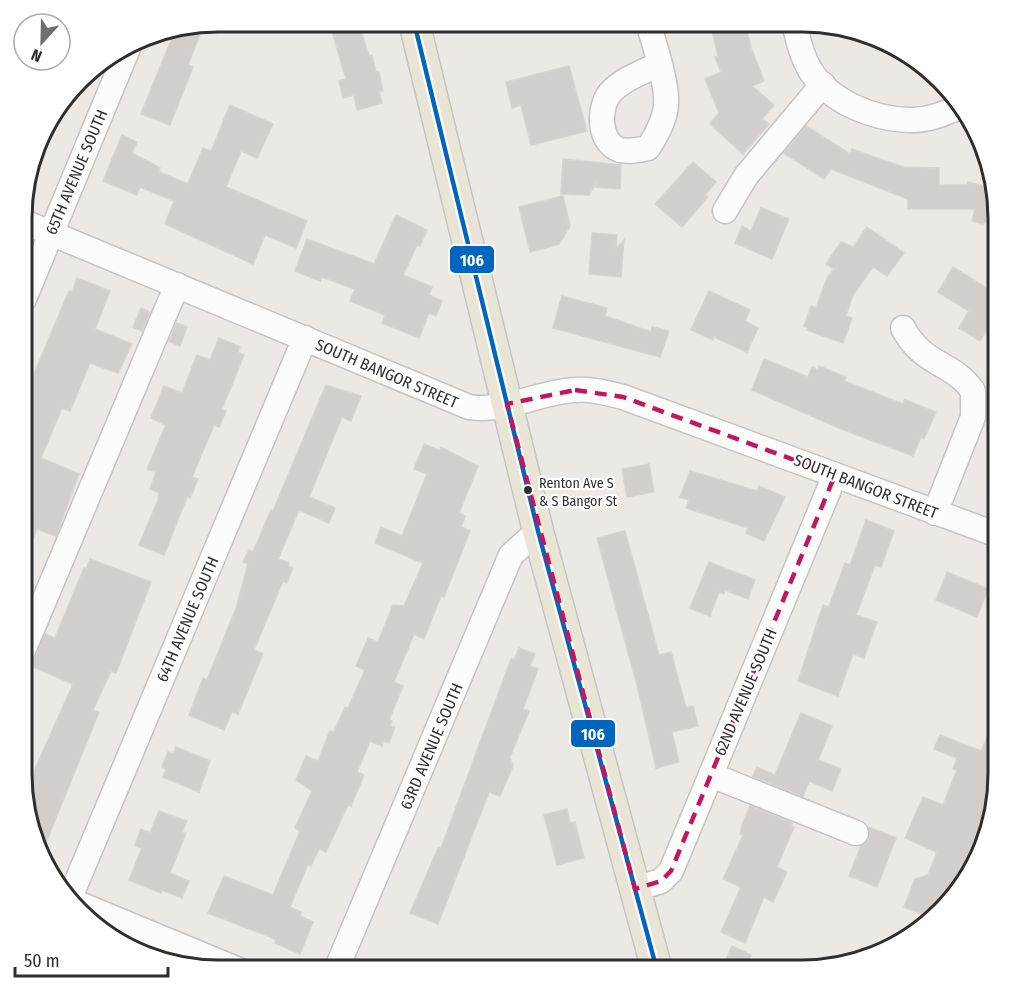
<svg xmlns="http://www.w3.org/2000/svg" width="1019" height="991" font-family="'Fira Sans Condensed',sans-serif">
<rect width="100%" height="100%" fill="#ece8e4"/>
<g fill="#d1cecb" stroke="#d7d4d0" stroke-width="1.5">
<polygon points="329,21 358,21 369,56 372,55 376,72 379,72 383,91 379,92 382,103 357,110 354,95 343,98 339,81 346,79"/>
<polygon points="710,22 745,22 751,48 764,81 752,86 774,105 762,119 769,124 743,154 710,124 719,113 705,79 721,72 715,57 718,56"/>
<polygon points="182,27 200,34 188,65 193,67 170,125 141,114 176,28"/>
<polygon points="569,66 587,131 531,145 521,105 512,108 506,82"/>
<polygon points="230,105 273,124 257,158 241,151 226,187 307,221 296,248 265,235 253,264 165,224 174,201 140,187 137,195 103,181 122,135 137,142 132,153 160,168 159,172 188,184 203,148 211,151"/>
<polygon points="806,126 850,154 852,149 903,167 939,168 939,185 967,185 968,182 994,189 998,213 983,224 972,221 975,209 908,209 908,199 831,169 824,179 784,153"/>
<polygon points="563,159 621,165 620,189 596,187 596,183 589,195 561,194"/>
<polygon points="693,162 716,182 705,195 708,197 682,227 655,204"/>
<polygon points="563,196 570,226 559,244 530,252 519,207"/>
<polygon points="761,208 789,219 772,259 735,243 742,226 751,231"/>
<polygon points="396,215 427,230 420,246 417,245 403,275 432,287 429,295 442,301 436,316 429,313 419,338 382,323 385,315 350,301 355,289 322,277 320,281 295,271 307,239 374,264"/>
<polygon points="867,227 904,253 887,276 873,267 853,295 846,316 852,318 843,343 807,330 808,328 804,326 811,306 816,308 827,278 834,269 826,264 841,242 853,247"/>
<polygon points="592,233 617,235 616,249 624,240 621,277 589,274"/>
<polygon points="953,267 993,292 988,300 998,306 998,312 980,341 959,328 969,311 938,292"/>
<polygon points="77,278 110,291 95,329 132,344 118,373 90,363 70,411 62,408 41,458 79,474 56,536 37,529 24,563 23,410 30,395 26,393 69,291 72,292"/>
<polygon points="709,291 750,310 745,321 758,328 747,352 714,337 713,340 691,330"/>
<polygon points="562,296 607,308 605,316 651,332 652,327 669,331 660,357 553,328"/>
<polygon points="141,308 150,312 142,331 133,327"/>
<polygon points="177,323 187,327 180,346 169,341"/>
<polygon points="219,338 240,347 238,352 244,355 222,409 226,411 219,427 214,425 192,477 198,479 190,498 187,497 164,555 139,545 158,500 159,493 150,489 156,472 147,469 166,425 151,418 164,386 182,393 197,355 210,360"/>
<polygon points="764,359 808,377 812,367 818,370 819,366 846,377 844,381 903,404 905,400 936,412 924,439 921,437 913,456 839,428 752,390"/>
<polygon points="326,385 361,396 351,421 342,417 309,497 335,508 329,523 299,510 278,559 289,563 288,566 293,568 287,583 283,581 254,650 263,654 238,714 232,712 224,730 189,715 203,678 207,680 236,608 248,564 243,562 249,550 253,552 271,510 273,511"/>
<polygon points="424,444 440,451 441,447 478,466 459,513 465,516 461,527 470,531 444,597 441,596 424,639 414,634 394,682 403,686 389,720 392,721 390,726 395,727 389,743 384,741 382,746 370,741 357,772 364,775 351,806 348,805 326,852 319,849 311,866 308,864 290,907 301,912 300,916 313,922 300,954 275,943 276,940 268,936 208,913 224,876 273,895 300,831 295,828 312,791 296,780 306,756 318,761 330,731 334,732 345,707 348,708 365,670 356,666 368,638 378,642 393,605 404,606 423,563 375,543 381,527 402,536 427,474 414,469"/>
<polygon points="649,464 654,492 627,497 622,469"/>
<polygon points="690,471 757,491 759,486 785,497 764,541 746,533 748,528 686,508 689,500 680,497"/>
<polygon points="866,520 894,531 881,567 875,565 856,615 877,622 864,658 853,654 838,696 798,681 823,605 829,607 845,563 850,565"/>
<polygon points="625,531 659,655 671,652 686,708 693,706 698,726 672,732 679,762 656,768 638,689 597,538"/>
<polygon points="90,559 151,582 116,673 111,671 93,710 99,712 41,855 32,837 23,796 73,684 31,666 45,634 55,638 84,568 86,569"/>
<polygon points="709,562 755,580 748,599 725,590 724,594 719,592 710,616 690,608"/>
<polygon points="947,572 988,589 977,617 936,600"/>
<polygon points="519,648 535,654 530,666 538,669 523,709 529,711 510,757 513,766 500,796 489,792 438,924 410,913 438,848 441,848 511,659 514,660"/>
<polygon points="801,713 832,726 818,760 841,769 832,791 809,781 803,797 753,776 757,767 775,775"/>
<polygon points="998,713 998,786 990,816 960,882 931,918 904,907 915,879 928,875 937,852 905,838 923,797 943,805 957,770 953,769 957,758 934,749 940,735 981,751"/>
<polygon points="176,747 210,761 199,792 163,777 166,769 162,767 168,752 173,754"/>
<polygon points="750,806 792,823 791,826 794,827 777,867 787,872 773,902 764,897 745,943 721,932 741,887 723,879 743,835 740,834 742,825"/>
<polygon points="567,809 570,823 575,822 584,858 557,865 544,815"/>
<polygon points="159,811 187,821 182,832 186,833 170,873 189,881 182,898 162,890 161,893 129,880 142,848 135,845 141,829 150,833"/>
<polygon points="868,827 896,838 877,887 849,876 861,846 869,839"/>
<polygon points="732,946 751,955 744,970 721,970"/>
</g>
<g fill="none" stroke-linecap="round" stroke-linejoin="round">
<g stroke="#c5c4c5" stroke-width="27">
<g id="minor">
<path d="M 648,22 C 654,44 668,84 666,105 C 665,120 656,136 648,148 C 639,150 630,152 620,150 C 598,143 598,108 610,93 C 622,79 644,72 659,64"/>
<path d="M 794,23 C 798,39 801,55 810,70 C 830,102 873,119 909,120 C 928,121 945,113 962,106"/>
<polyline points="725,211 746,176 823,84"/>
<path d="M 24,222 L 469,407 C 505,413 541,391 576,390 C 593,389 607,393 623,397 L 998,535"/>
<polyline points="24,299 129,46"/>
<path d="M 903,328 C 924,367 952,361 973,391 L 973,417 L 935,513"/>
<polyline points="22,653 177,285"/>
<polyline points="711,775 856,833"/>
<polyline points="635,889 661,881 671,871 835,475"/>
<polyline points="69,900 305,338"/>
<polyline points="70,900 239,970"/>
<polyline points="336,970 511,555 538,531"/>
</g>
</g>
<g stroke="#c6c5c4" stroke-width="33">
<polyline id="major" points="414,22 538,531 657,970"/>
</g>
<use href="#minor" stroke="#fcfcfb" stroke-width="24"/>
<use href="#major" stroke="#e8e4d6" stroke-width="30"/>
<g stroke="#fff" stroke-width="9">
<polyline id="bus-1" points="414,22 538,531 657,970"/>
</g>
<use href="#bus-1" stroke="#0065bd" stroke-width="4.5"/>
</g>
<path fill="none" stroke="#c2185b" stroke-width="4.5" stroke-dasharray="12 8" stroke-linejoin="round" d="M 575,390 L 623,397 L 835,475 L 671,871 L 661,881 L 635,889 L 507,404 Z"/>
<circle fill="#2e2e2e" stroke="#fff" stroke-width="2" cx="528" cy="490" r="5"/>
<g text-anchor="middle" stroke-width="4.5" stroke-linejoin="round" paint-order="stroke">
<g font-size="14" fill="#2e2e2e" stroke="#fff" text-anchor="start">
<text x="539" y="488">Renton Ave S<tspan x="539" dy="18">&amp; S Bangor St</tspan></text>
</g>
<g font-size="16" fill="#2e2e2e" stroke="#fff">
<text transform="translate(76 172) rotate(-67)" y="6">65TH AVENUE SOUTH</text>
<text transform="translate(387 373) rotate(23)" y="6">SOUTH BANGOR STREET</text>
<text transform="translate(866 486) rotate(21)" y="6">SOUTH BANGOR STREET</text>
<text transform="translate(187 619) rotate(-67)" y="6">64TH AVENUE SOUTH</text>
<text transform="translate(745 692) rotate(-67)" y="6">62ND AVENUE SOUTH</text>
<text transform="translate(431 746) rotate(-67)" y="6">63RD AVENUE SOUTH</text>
</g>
</g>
<path d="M0 0H1019V991H0ZM218 32H802A186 186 0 0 1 988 218V774A186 186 0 0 1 802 960H218A186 186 0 0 1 32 774V218A186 186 0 0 1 218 32Z" fill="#fff" fill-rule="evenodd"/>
<path fill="none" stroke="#2e2e2e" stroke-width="3" d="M218 32H802A186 186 0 0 1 988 218V774A186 186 0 0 1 802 960H218A186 186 0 0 1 32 774V218A186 186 0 0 1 218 32Z"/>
<g stroke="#fff" stroke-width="2">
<rect x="449" y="245" width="46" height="29" rx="6" fill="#0065bd"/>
<rect x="570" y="719" width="46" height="29" rx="6" fill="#0065bd"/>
</g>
<g font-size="16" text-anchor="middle" font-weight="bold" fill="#fff">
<text x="472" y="266">106</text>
<text x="593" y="740">106</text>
</g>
<g transform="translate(42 42) rotate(202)"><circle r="28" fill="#ffffff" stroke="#ababab" stroke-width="1.5"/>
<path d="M0-4.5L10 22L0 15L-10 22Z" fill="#706f6e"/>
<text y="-9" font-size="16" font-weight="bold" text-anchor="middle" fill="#2e2e2e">N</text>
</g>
<path d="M15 967v9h153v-9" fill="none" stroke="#2e2e2e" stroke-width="3"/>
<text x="24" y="967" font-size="18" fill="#2e2e2e" stroke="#ffffff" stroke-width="4.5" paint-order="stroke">50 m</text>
</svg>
